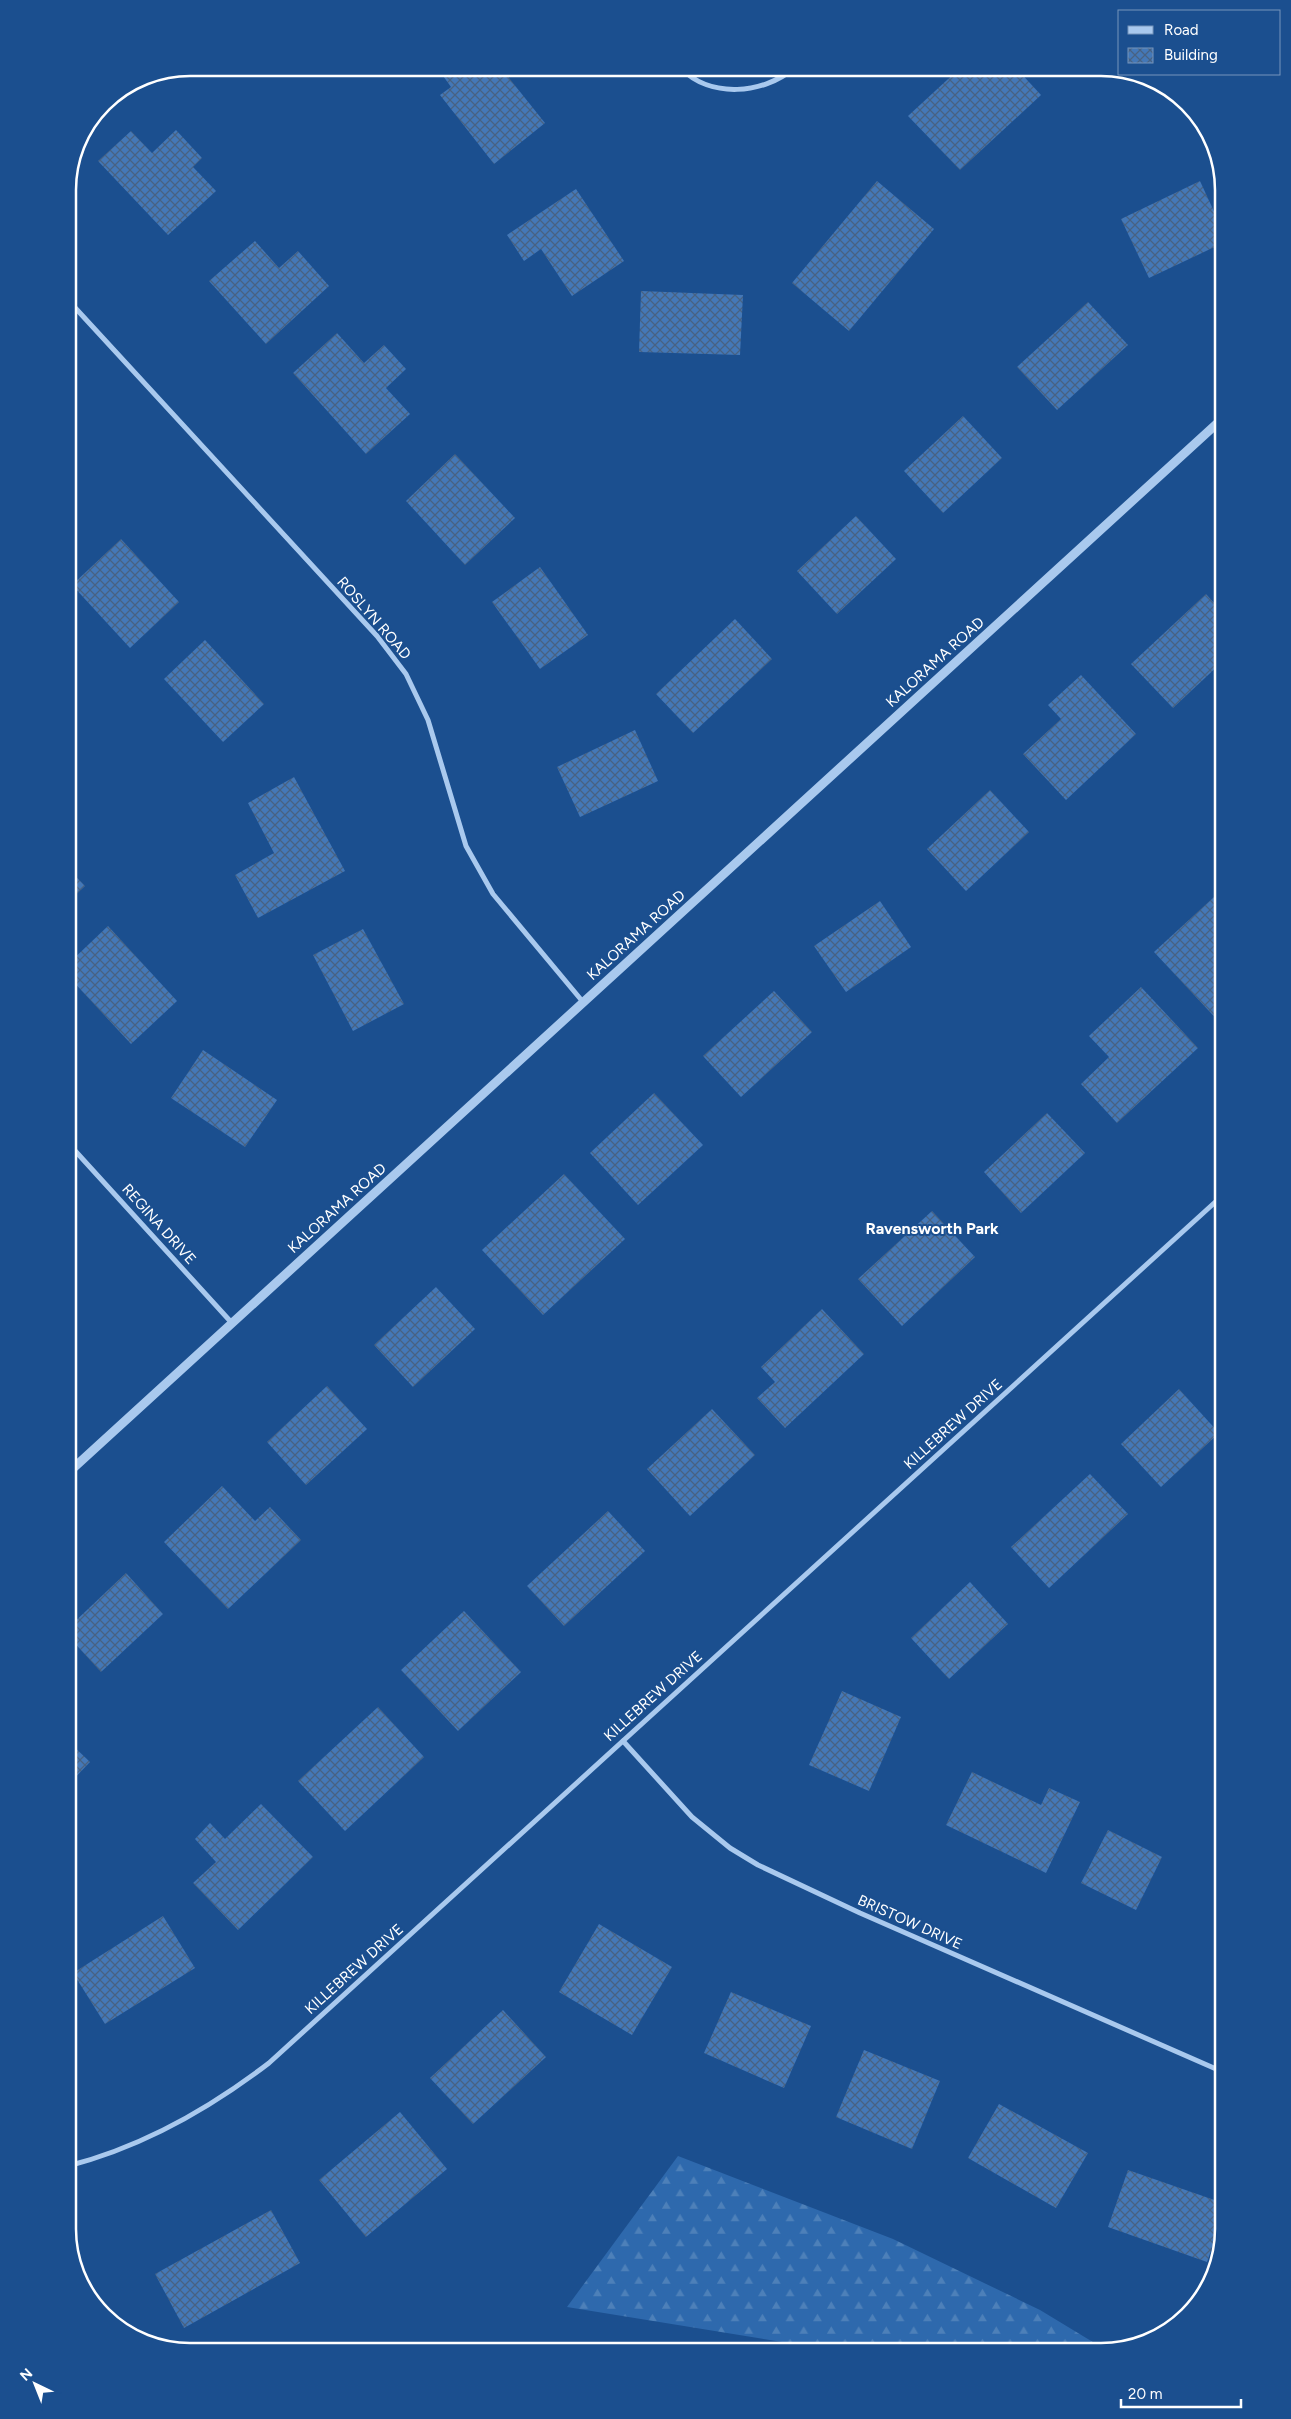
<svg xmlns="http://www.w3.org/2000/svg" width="1291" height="2419" font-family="Figtree,sans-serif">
<defs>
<pattern id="forest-firs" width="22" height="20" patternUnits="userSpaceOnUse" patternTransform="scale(1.25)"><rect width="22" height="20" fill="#2e69ad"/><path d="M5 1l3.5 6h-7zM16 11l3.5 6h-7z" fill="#4d80b9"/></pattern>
<pattern id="building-cross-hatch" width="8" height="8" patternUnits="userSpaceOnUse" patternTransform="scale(1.25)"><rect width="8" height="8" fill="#4478b7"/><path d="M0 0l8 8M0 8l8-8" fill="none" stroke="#486282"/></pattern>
</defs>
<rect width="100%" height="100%" fill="#1b4f8f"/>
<polygon fill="url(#forest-firs)" points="678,2156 893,2239 1040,2310 1106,2350 838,2351 567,2307"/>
<g fill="url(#building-cross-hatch)">
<polygon points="448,68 501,68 545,123 494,164 440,95 451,87 441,73"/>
<polygon points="960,68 1016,68 1041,95 960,170 908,116"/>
<polygon points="176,130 202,158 193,167 216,191 168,235 98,161 131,131 152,153"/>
<polygon points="877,181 934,229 849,331 792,283"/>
<polygon points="1200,181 1223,231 1223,243 1149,278 1121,219"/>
<polygon points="576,189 624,261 572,296 541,249 524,261 507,235"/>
<polygon points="255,241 279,268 298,251 329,286 266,344 209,281"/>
<polygon points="641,291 743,295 740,355 639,352"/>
<polygon points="1088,302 1128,345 1057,410 1017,367"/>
<polygon points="337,333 364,363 384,345 406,369 386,388 410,414 366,454 293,373"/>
<polygon points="963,416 1002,458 943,513 904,471"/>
<polygon points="455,454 515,518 465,565 406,501"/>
<polygon points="856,516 896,559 837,614 797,571"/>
<polygon points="121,539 179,602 130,648 72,585"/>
<polygon points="540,567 588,635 540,669 492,602"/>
<polygon points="1206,594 1223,613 1223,661 1173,708 1131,664"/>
<polygon points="735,619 772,659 693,733 656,694"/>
<polygon points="205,640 264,704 223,742 164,679"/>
<polygon points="1081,675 1136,734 1066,800 1023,754 1061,719 1048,705"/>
<polygon points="635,730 658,781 580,817 557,767"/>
<polygon points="294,777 345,871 258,918 235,875 274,853 248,803"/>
<polygon points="990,790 1029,832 966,891 927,849"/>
<polygon points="68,868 85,886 68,902"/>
<polygon points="1215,896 1223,906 1223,1026 1154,952"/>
<polygon points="880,901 911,947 846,992 814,946"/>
<polygon points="108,926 177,1001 131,1044 68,976 68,964"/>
<polygon points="363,929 404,1004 353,1031 313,955"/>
<polygon points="1141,987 1198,1048 1117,1123 1081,1084 1109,1057 1089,1036"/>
<polygon points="774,991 812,1032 741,1097 703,1056"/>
<polygon points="203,1050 277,1100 245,1147 171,1098"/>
<polygon points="654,1093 703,1145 638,1205 590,1153"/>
<polygon points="1047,1113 1085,1153 1021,1213 984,1172"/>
<polygon points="564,1174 625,1239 543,1315 482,1250"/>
<polygon points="932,1211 975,1257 902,1326 858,1279"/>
<polygon points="436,1287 475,1329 413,1387 374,1345"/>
<polygon points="822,1309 864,1354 785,1428 757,1398 775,1382 761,1367"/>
<polygon points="327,1386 367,1429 306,1485 267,1442"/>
<polygon points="1179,1389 1219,1433 1161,1487 1121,1444"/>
<polygon points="712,1409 755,1455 690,1516 647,1469"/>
<polygon points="1090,1474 1128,1514 1049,1588 1011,1547"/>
<polygon points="222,1486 255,1521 270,1507 301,1540 228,1609 164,1542"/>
<polygon points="608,1511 645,1551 564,1626 527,1586"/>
<polygon points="126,1573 163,1614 101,1672 68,1636 68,1628"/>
<polygon points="970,1582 1008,1624 949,1679 911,1638"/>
<polygon points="464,1611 521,1672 458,1731 401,1670"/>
<polygon points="842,1691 901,1717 869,1791 809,1765"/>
<polygon points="378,1707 424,1757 345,1831 298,1781"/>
<polygon points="68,1741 90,1762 68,1785"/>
<polygon points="972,1772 1041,1805 1049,1788 1080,1802 1046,1873 946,1825"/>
<polygon points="261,1804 313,1857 238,1930 193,1883 216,1862 195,1839 210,1823 225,1839"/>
<polygon points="1108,1830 1162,1857 1136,1910 1081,1883"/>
<polygon points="163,1916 195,1968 105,2024 73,1973"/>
<polygon points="599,1924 672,1967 632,2035 559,1992"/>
<polygon points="731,1992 811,2026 784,2088 704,2053"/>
<polygon points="503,2010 546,2057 473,2124 430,2078"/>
<polygon points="864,2050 940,2081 912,2149 836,2117"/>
<polygon points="999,2104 1088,2153 1056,2208 968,2158"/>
<polygon points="400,2112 447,2169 366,2237 319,2180"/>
<polygon points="1128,2170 1223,2203 1223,2216 1207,2262 1108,2227"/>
<polygon points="271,2210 300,2263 184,2328 155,2274"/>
</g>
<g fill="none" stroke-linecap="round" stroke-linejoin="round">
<g stroke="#a9c9ee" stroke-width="5">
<path d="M 681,68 C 710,99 764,94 794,68"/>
<polyline points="68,300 377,636 406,674 428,720 466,846 493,894 583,1002"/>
<polyline points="68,1143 231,1322"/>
<polyline points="623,1741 692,1817 730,1848 758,1865 860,1913 1223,2072"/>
<path d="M 68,2166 C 142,2147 209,2109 269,2063 L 1223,1195"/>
</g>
<polyline stroke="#a9c9ee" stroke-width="9" points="68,1473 1223,418"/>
</g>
<g text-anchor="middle" stroke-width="4" stroke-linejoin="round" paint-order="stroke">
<g font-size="15" fill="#fff" stroke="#1b4f8f">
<text transform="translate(374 618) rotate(49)" y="5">ROSLYN ROAD</text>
<text transform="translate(935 662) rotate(-42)" y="5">KALORAMA ROAD</text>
<text transform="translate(636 935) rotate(-42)" y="5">KALORAMA ROAD</text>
<text transform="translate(337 1208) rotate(-42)" y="5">KALORAMA ROAD</text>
<text transform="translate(159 1224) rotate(48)" y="5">REGINA DRIVE</text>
<text transform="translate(953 1424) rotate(-42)" y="5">KILLEBREW DRIVE</text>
<text transform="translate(653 1696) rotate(-42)" y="5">KILLEBREW DRIVE</text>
<text transform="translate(910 1922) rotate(24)" y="5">BRISTOW DRIVE</text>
<text transform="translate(354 1969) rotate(-42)" y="5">KILLEBREW DRIVE</text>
</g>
<g font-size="16" font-weight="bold" fill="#fff" stroke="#1b4f8f">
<text x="932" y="1234">Ravensworth Park</text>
</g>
</g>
<path d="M0 0H1291V2419H0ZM190 76H1101A114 114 0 0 1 1215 190V2229A114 114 0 0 1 1101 2343H190A114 114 0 0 1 76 2229V190A114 114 0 0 1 190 76Z" fill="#1b4f8f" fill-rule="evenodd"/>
<path fill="none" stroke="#fff" stroke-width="2.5" d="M190 76H1101A114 114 0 0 1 1215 190V2229A114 114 0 0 1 1101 2343H190A114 114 0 0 1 76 2229V190A114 114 0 0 1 190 76Z"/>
<rect x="1118" y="10" width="162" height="65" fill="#1b4f8f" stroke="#7695bc"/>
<rect x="1128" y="26" width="25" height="8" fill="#a9c9ee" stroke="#7695bc"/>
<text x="1164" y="35" font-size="15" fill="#ffffff">Road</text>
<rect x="1128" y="48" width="25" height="15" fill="url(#building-cross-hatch)" stroke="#7695bc"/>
<text x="1164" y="60" font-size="15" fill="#ffffff">Building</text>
<g transform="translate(35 2384) rotate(317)" stroke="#1b4f8f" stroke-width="4" paint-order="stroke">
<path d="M0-4L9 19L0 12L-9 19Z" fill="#ffffff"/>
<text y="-8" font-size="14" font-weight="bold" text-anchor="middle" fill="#ffffff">N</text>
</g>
<path d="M1121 2399v8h120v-8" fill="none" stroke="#ffffff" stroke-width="2.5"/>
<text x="1128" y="2399" font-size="15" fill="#ffffff" stroke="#1b4f8f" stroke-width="4" paint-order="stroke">20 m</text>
</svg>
